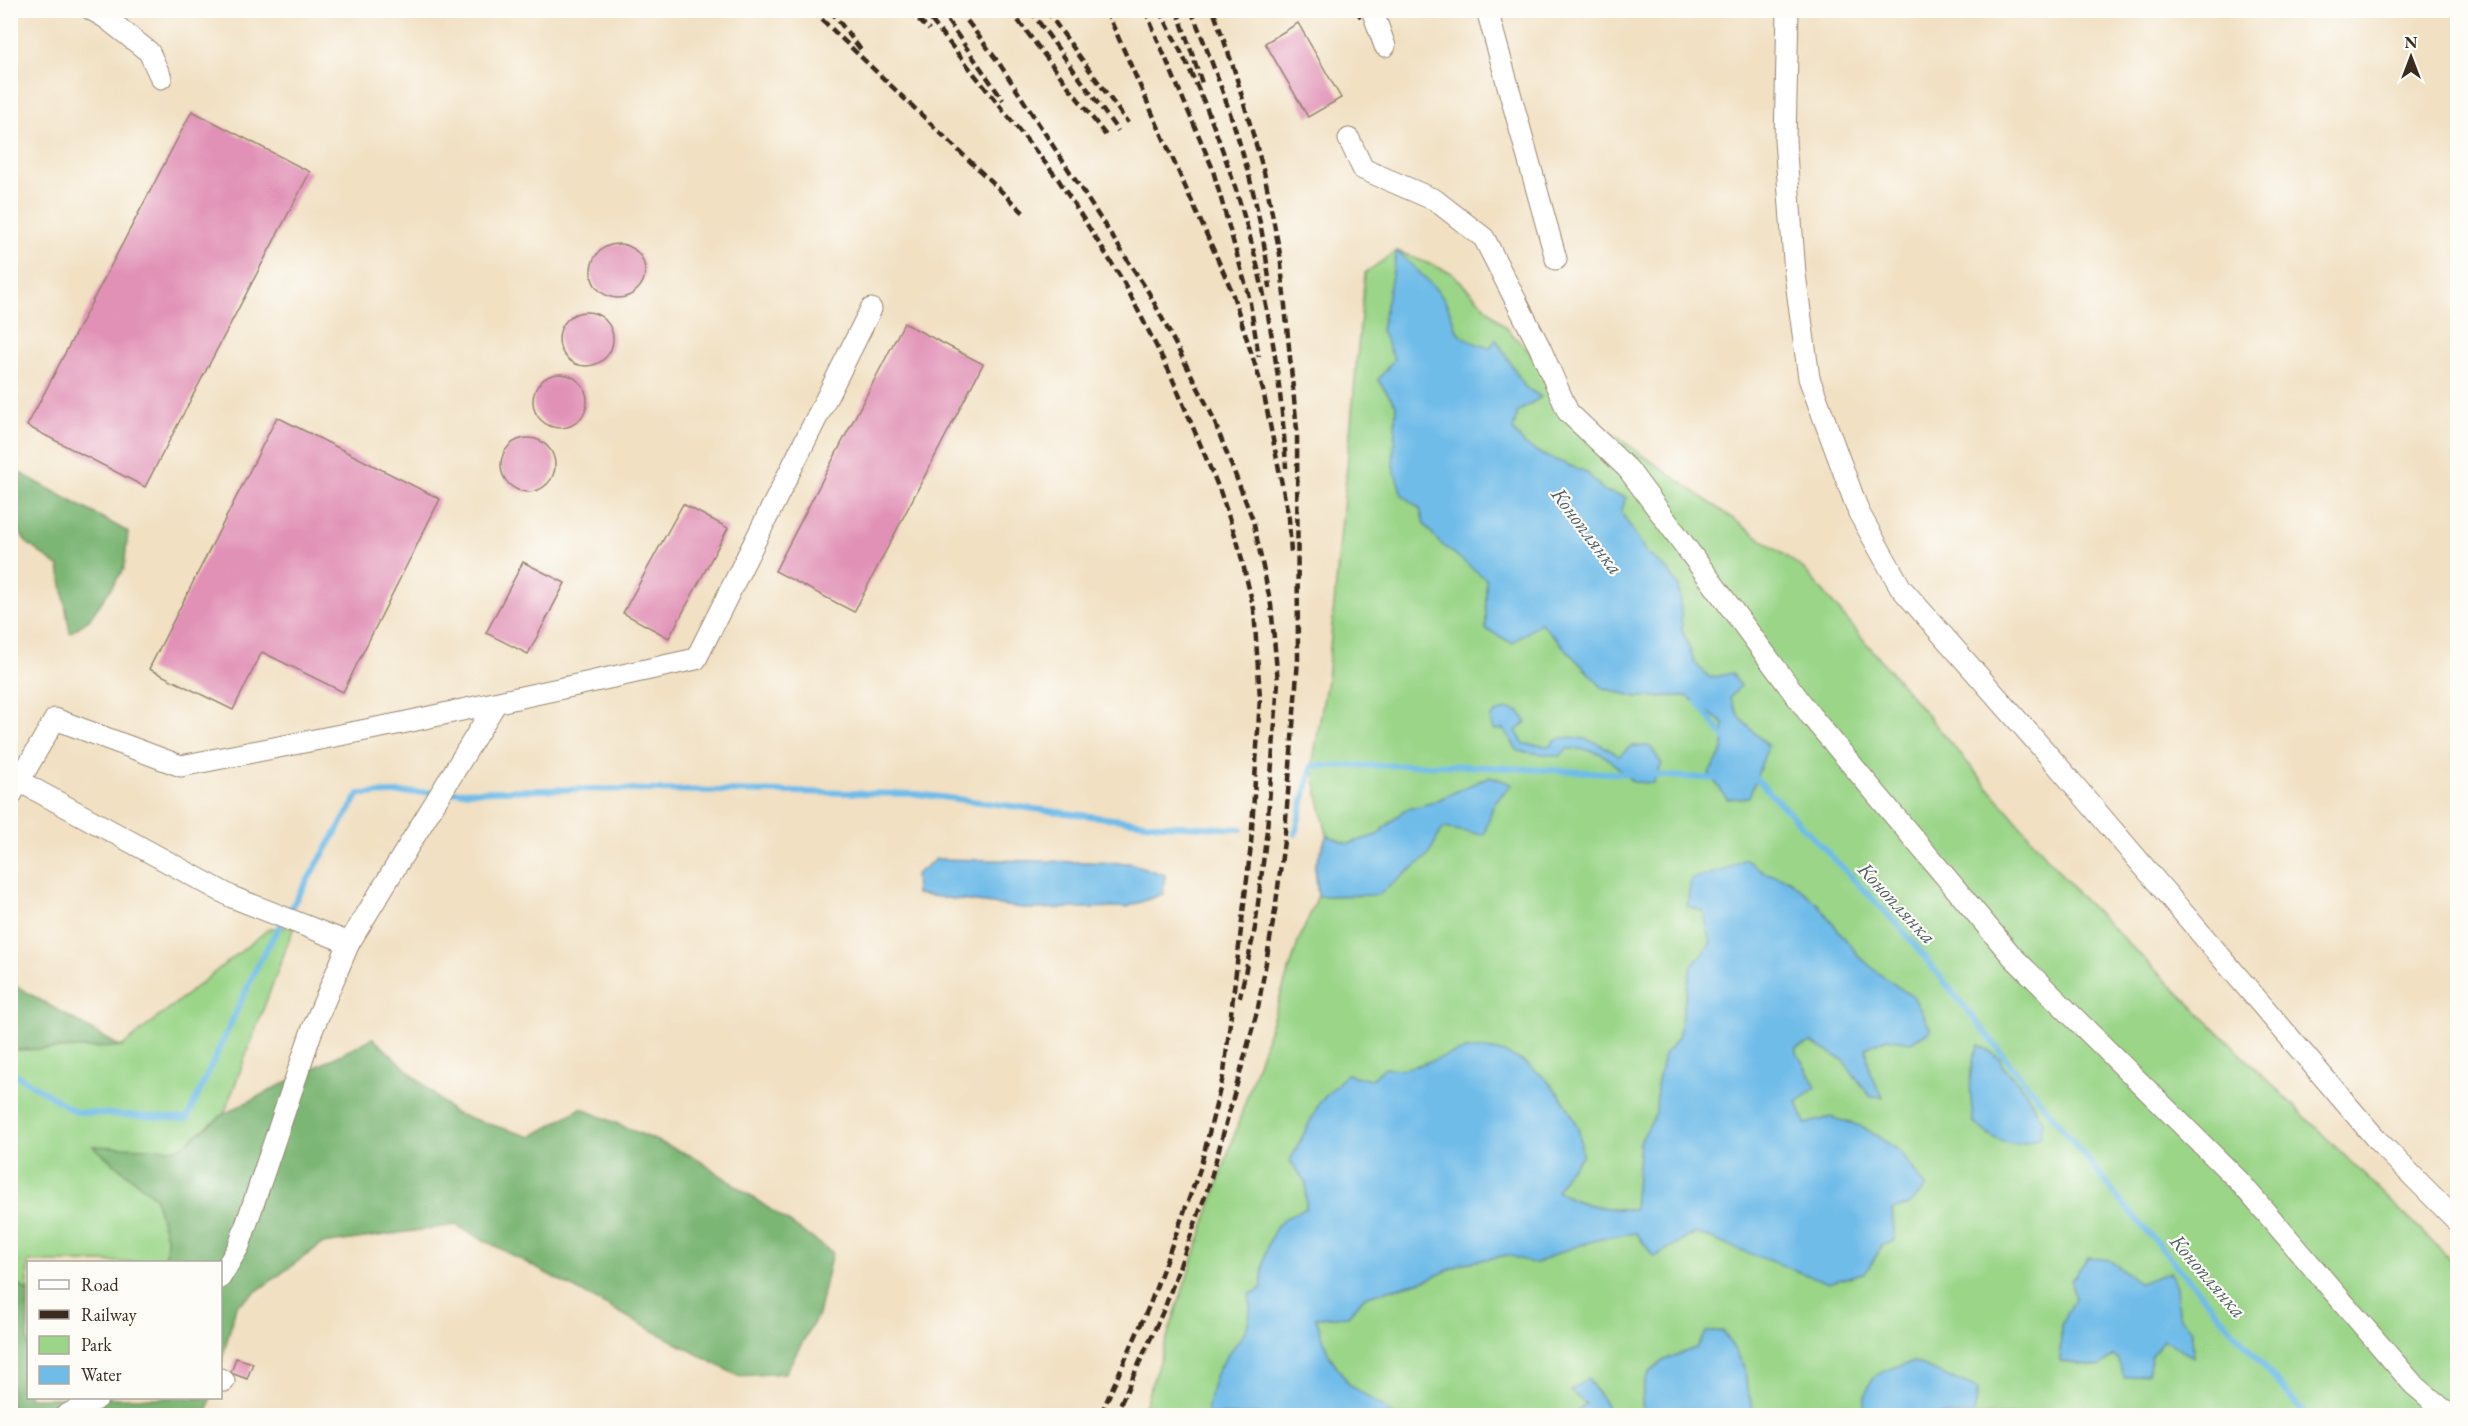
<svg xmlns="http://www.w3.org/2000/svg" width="2468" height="1426" font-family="'EB Garamond',serif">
<rect width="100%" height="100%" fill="#fdfcf7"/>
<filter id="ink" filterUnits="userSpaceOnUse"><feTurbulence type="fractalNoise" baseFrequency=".0167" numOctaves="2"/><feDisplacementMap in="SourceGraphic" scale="12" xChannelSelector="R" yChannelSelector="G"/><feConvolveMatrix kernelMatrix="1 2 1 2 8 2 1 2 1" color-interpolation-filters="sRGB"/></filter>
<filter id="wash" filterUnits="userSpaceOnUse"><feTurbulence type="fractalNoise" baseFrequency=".008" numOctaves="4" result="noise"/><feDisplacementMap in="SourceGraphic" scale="24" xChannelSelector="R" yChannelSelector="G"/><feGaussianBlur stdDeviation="1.35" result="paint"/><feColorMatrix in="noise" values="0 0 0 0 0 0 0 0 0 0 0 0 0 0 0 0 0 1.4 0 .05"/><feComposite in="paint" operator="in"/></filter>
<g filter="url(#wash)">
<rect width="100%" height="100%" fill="#f1e0c2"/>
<g fill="#9ad588" stroke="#6a8053" stroke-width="1.5">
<polygon points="1397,251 1452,273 1604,428 1804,569 2079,895 2457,1266 2457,1415 1141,1416 1299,940 1318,896 1315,866 1327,835 1312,766 1327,680 1365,273"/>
<polygon points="294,927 224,1114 178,1149 94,1147 155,1197 167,1241 165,1262 28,1262 28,1292 11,1279 11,1050 121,1047 270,928"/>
</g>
<g fill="#7bb674" stroke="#5b7049" stroke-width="1.5">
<polygon points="11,468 128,532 124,569 89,620 70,633 59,567 27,543 11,519"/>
<polygon points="11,983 121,1047 11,1050"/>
<polygon points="373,1038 454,1113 531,1137 581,1108 694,1157 832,1252 818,1315 785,1373 738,1376 456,1225 322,1244 236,1306 221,1364 220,1262 165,1262 167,1241 155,1197 93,1146 178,1149 224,1114"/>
<polygon points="10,1279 28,1292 28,1398 211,1398 207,1415 11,1415"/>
</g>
<g fill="#6fbce9" stroke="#557384" stroke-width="1.5">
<path d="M 1397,251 C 1411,265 1428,279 1440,294 C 1464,326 1441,334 1490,348 L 1496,339 L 1525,387 L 1541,397 L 1518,412 L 1513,430 L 1525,445 L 1545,456 L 1586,472 L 1604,491 L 1626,497 L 1621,512 L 1646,552 L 1669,571 L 1679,587 L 1682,629 L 1695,663 L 1710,678 L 1732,673 L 1740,686 L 1730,698 L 1741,719 L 1768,746 L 1749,797 L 1727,799 L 1709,773 L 1723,751 L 1724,724 L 1687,696 L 1636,697 L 1603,688 L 1541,623 L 1512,643 L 1486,629 L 1486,579 L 1440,543 L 1424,524 L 1420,509 L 1402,495 L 1393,466 L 1396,405 L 1378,380 L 1394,359 L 1381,330 Z"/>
<path d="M 1509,709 L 1520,712 L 1526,722 L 1516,731 L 1524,744 L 1551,746 L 1554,740 C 1578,732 1599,742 1619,756 L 1631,746 L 1650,746 L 1662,764 L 1653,783 L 1633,782 C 1607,758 1606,748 1567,749 L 1560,756 L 1518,751 L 1504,729 L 1493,730 L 1490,719 L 1495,713 Z"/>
<polygon points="1490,776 1512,784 1494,803 1484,835 1443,828 1427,857 1378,895 1318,896 1315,866 1327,835 1348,844 1377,835 1404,810 1431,803"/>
<polygon points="936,859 1130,863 1165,875 1163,894 1127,907 1030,909 916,894 915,875"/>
<path d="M 1745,859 L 1766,873 L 1789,880 L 1817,903 L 1858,955 L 1878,973 L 1914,998 L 1931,1030 L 1911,1042 L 1887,1038 L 1866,1048 L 1870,1073 L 1883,1097 L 1870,1096 L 1843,1060 L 1811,1042 L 1795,1049 L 1816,1087 L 1797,1102 L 1805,1124 L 1831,1117 L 1863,1127 L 1900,1151 L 1926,1187 L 1909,1205 L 1892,1210 L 1895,1241 L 1883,1245 L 1866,1272 L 1829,1283 L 1695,1233 L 1654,1257 L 1636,1233 C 1599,1237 1568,1247 1535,1264 L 1508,1255 L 1464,1263 L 1429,1279 L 1364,1297 L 1348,1316 L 1316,1318 L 1329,1355 L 1349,1384 L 1394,1415 L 1206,1415 C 1209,1402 1211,1387 1216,1374 C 1231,1341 1256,1337 1249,1295 L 1262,1288 C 1261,1268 1266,1239 1280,1223 C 1286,1216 1298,1212 1306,1208 L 1306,1183 L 1290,1161 L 1320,1102 L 1347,1074 L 1371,1080 L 1384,1068 C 1412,1072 1432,1059 1458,1052 C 1510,1036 1562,1083 1578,1129 C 1581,1137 1581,1148 1582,1156 L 1567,1172 L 1557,1191 C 1580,1205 1607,1210 1634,1209 L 1640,1142 L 1656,1113 L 1657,1086 L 1664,1055 L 1678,1038 L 1691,967 L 1711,943 L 1703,911 L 1687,906 L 1691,879 L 1724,870 Z"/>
<path d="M 1979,1045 L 2000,1058 L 2002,1065 L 2024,1089 L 2043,1122 L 2040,1137 C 2012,1152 1995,1141 1973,1122 C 1971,1098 1966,1067 1979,1045 Z"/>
<polygon points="2088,1257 2109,1260 2140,1283 2170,1272 2176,1287 2178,1315 2192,1330 2193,1357 2163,1340 2152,1355 2148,1373 2124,1378 2118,1359 2113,1356 2100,1367 2060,1361 2061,1325 2075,1299 2071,1281"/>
<path d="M 1707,1331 L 1723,1331 L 1745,1367 L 1747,1388 L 1755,1415 L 1643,1415 C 1638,1369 1656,1361 1696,1348 Z"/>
<path d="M 1913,1362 L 1978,1389 L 1974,1415 L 1862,1415 C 1866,1374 1876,1372 1913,1362 Z"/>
<polygon points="1588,1379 1606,1405 1605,1415 1573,1415 1586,1404 1570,1391"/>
</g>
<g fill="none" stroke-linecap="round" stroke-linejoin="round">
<g stroke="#6fbce9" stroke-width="6">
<polyline points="1697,701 1727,741"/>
<polyline points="1751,773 1901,928 2124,1205 2307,1416"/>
<polyline points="1650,775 1721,779"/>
<polyline points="448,792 594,789 917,794 1161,825 1241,829"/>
<polyline points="1295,834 1312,766 1445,765 1631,774"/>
<polyline points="288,913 359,794 435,792"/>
<polyline points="10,1071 76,1112 187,1119 260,960 282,922"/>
</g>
</g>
<g id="blocks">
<g fill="#e191b6">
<polygon points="1298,23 1341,98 1308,117 1265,43"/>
<polygon points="192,111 310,172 145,487 27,426"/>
<circle cx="618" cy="271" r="27"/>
<circle cx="586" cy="339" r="27"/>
<polygon points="904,323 983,364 854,612 775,571"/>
<circle cx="560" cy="401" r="27"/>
<polygon points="277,417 440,499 343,692 262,652 233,710 149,669"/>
<circle cx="528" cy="465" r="27"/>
<polygon points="683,504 728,528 669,638 623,613"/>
<polygon points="523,562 565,583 528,654 486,633"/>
<polygon points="236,1358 253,1363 247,1379 231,1373"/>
</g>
</g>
</g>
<g filter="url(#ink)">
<use href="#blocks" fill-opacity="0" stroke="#968570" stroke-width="1.5"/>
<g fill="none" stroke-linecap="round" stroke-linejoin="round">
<g stroke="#968570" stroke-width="23">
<g id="minor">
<polyline points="92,10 106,18 149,52 161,78"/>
<polyline points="1372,10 1385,46"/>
<polyline points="1487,10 1556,259"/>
<polyline points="1788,10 1785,140 1795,274 1809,378 1859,513 1901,588 2057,765 2378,1141 2458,1222"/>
<polyline points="1349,139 1363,169 1435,200 1484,238 1540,348 1568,412 1628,469 1811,716 2012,956 2239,1181 2413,1384 2451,1416"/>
<polyline points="19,781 232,897 349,943"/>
<polyline points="10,797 55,719 181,766 402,723 696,659 871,309"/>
<polyline points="220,1278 239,1246 311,1033 349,943 496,703"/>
<polyline points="220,1379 224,1381"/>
<polyline points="65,1416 98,1398"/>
</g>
</g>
<use href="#minor" stroke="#fff" stroke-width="21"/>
<g stroke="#3b2a1e" stroke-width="4.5" stroke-dasharray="9 4.5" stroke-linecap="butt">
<polyline points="812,10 1026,215"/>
<polyline points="830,10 862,51"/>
<polyline points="909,10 929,30"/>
<polyline points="923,10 1058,179 1123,281 1170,373 1220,491 1238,544 1254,609 1260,698 1251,845 1224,1073 1200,1169 1150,1304 1100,1416"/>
<polyline points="940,10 1003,100"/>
<polyline points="959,10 999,63 1149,293 1211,413 1253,520 1271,605 1278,682 1267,830 1255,928 1240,997"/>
<polyline points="1010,10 1107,137"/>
<polyline points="1030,10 1118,131"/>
<polyline points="1046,10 1128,123"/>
<polyline points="1106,10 1231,289 1263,390 1289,519 1291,554"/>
<polyline points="1145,10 1212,167 1249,297 1259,357"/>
<path d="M 1160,10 C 1178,47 1198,84 1212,122 C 1256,236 1280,346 1286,468"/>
<polyline points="1177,10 1202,83"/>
<path d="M 1191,10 C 1228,100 1260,191 1270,288"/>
<polyline points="1356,10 1361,17"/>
<polyline points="1115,1416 1165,1307 1209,1185 1258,1008 1275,911 1285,833 1298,659 1297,430 1280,254 1264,172 1234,69 1213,10"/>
</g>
</g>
</g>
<g text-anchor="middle" stroke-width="4.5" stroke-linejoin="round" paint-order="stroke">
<g font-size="21" font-style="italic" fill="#4d5d65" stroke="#fdfcf7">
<text transform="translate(1587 531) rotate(53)" y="7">Коноплянка</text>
<text transform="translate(1897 903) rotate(47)" y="7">Коноплянка</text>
<text transform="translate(2208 1276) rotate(49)" y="7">Коноплянка</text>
</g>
</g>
<rect width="2468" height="1426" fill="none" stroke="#fdfcf7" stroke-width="36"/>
<rect x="27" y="1261" width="195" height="138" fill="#fdfcf7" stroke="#afa8a0" stroke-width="1.5"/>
<rect x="39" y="1280" width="30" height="9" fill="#ffffff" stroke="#afa8a0" stroke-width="1.5"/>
<text x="81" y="1291" font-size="18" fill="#3b2a1e">Road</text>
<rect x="39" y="1310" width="30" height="9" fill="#3b2a1e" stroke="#afa8a0" stroke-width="1.5"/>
<text x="81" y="1321" font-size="18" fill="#3b2a1e">Railway</text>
<rect x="39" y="1336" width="30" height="18" fill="#9ad588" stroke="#afa8a0" stroke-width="1.5"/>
<text x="81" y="1351" font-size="18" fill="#3b2a1e">Park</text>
<rect x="39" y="1366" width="30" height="18" fill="#6fbce9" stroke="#afa8a0" stroke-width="1.5"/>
<text x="81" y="1381" font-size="18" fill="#3b2a1e">Water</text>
<g transform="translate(2411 57)" stroke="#fdfcf7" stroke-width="4.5" paint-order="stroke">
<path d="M0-4.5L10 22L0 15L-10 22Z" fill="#3b2a1e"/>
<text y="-9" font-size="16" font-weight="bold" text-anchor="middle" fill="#3b2a1e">N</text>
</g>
</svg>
